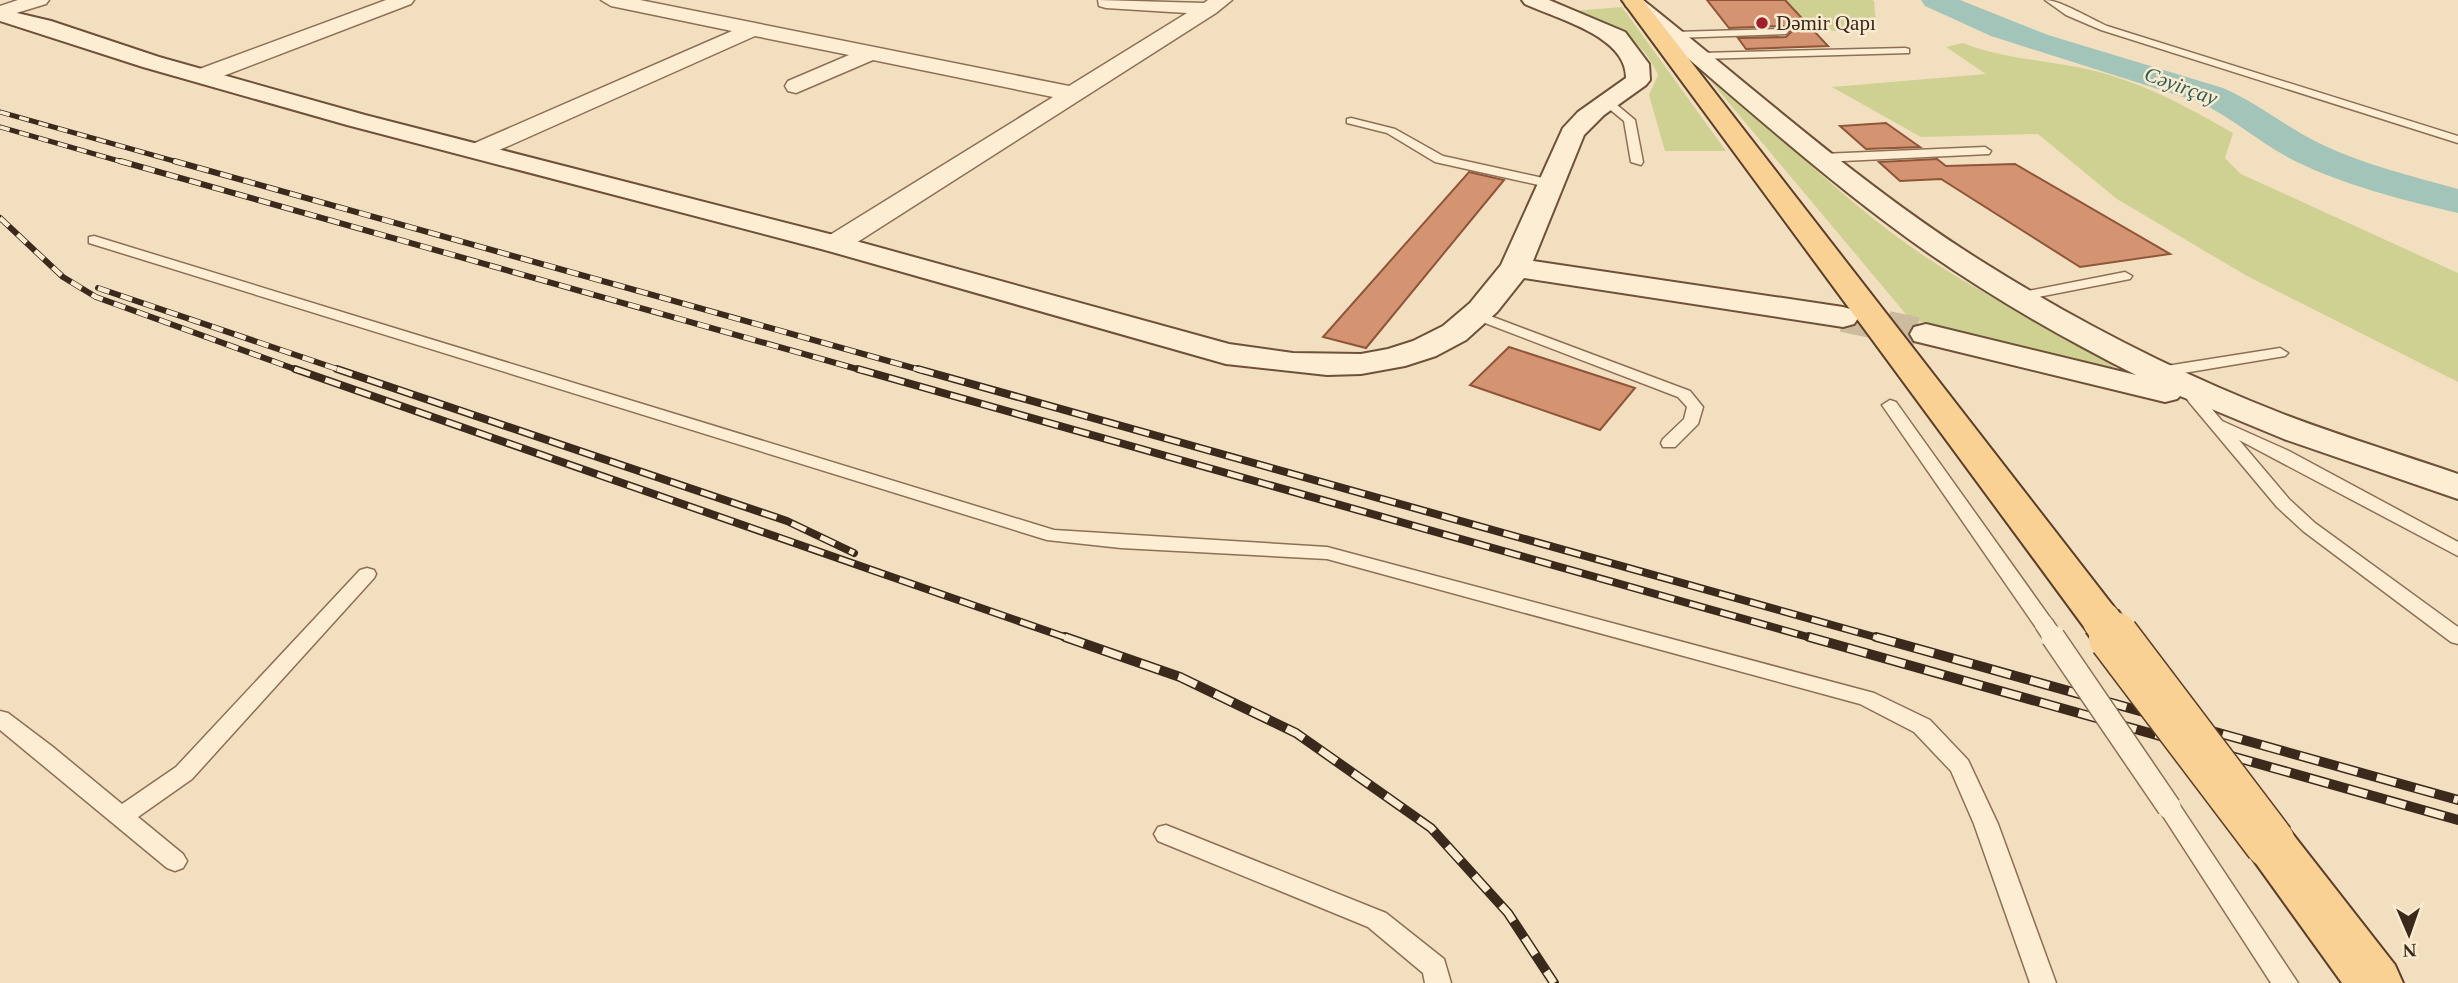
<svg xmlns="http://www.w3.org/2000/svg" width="2458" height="983" font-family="Georgia,serif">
<rect width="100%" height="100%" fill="#f2dfbf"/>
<g fill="#ced192">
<path d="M 1785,0 L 1872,0 L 1874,1 L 1876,23 C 1832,37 1817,34 1785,0 Z"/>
<path d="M 1622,7 L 1726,151 L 1665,151 L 1649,95 L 1658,75 C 1640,34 1612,27 1574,11 Z"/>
<path d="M 1963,43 C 2005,60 2052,60 2095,71 C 2146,84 2189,108 2233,133 L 2225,158 L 2241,174 L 2458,273 L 2458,382 L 2247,276 L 2117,199 L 2038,134 L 1921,137 L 1832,87 L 1986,74 L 1946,47 Z"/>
<path d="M 1703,72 C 1773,127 1834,192 1907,244 C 1974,292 2050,327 2122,365 L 2105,368 L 1910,319 Z"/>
</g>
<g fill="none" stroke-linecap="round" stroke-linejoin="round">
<path fill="#a3c4b8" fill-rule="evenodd" d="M 1921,0 L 1960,0 L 2048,35 L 2223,88 C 2258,103 2287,128 2321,144 C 2364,165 2412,176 2458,189 L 2458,213 C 2403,200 2346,186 2295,161 C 2261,144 2233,118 2199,102 L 1991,36 L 1925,6 Z"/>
</g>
<g fill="#d49371" stroke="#8f5539" stroke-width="2">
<polygon points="1707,0 1785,0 1828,46 1746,49 1738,38 1786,37 1791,32 1783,26 1729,28"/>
<polygon points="1886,123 1920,147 1866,149 1840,126"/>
<polygon points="1937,159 1946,166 2015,164 2170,254 2080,267 1941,179 1900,181 1879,162"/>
<polygon points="1469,172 1504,180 1366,348 1323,337"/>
<polygon points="1509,347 1635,388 1600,430 1470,385"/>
</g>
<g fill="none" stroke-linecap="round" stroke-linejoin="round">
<polyline stroke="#cdbb9e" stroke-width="30" stroke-dasharray="30 15" stroke-linecap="butt" points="1843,317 1926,334"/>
<g stroke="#8d6f56" stroke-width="3">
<g id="service">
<path d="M 2045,0 C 2060,0 2091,19 2107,26 L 2458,136 L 2458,143 L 2101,30 L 2066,15 Z"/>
<polygon points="1783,29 1788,32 1786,34 1675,38 1670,35 1675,32"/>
<polygon points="1905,48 1909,49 1909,53 1699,59 1694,56 1699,53"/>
<polygon points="1602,99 1610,99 1635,120 1643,162 1641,165 1631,162 1624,121 1602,103"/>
<polygon points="1351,118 1395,129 1443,156 1552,180 1558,184 1552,188 1435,162 1387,133 1347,123 1347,119"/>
<polygon points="1985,147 1991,151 1989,154 1822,162 1816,158 1822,154"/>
<polygon points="94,236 1054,530 1327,547 1874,693 1930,720 1968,760 1998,824 2056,983 2030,983 1974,824 1951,771 1914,732 1860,704 1327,559 1121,548 1047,540 89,243 89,237"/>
<polygon points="2125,272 2132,276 2130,279 2018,301 2011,297 2018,293"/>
<polygon points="1477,311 1690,391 1703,407 1698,424 1675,447 1663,447 1661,443 1663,439 1684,419 1687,407 1678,397 1472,318 1470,315 1472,312"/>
<polygon points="2280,348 2288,353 2285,356 2160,377 2152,372 2160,367"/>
<polygon points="2195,394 2201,396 2222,421 2289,451 2458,542 2458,556 2239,440 2289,499 2315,523 2458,627 2458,644 2451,642 2303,531 2277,507 2189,402 2187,399"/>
<polygon points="1890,400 1896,402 2051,619 2054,624 2051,629 2037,629 1882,405"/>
<polygon points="367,568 374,570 376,574 374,578 192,779 138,817 183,854 187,861 183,868 175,871 167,868 0,730 0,711 8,713 53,747 122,804 176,767 360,570"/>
<polygon points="2169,798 2177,801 2298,983 2271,983 2161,813 2158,807 2161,801"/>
<polygon points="1166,825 1386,913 1444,959 1451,983 1425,983 1423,973 1368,927 1158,841 1154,834 1158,827"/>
</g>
</g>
<g stroke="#8d6f56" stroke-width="3">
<g id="minor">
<polygon points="18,0 49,0 46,4 0,18 0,6"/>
<polygon points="386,0 414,0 411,4 210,81 194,81 191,76 194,71"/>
<polygon points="601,0 640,0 1069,86 1187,13 1106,8 1099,6 1098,0 1204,3 1208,0 1232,0 1216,13 845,250 835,252 825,250 821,244 825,238 1053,97 873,60 796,93 788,91 785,86 788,81 849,55 755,36 486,156 477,158 468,156 465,151 468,146 732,31 611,6"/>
</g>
</g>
<g stroke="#6f5039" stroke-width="4">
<g id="secondary">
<path d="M 1522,0 L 1549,0 L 1625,32 L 1649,64 L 1650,80 L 1646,85 L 1604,115 L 1584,135 L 1533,261 L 1843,307 L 1854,310 L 1859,317 L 1854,324 L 1843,327 L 1524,278 L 1497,312 L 1466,340 L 1436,356 L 1405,366 L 1361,374 L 1327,375 L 1226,364 L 825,250 L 347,125 L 143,67 L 0,21 L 0,9 L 51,21 L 159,57 L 365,115 L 845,238 L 1229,344 L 1293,353 L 1361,354 L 1388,349 L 1413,341 L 1443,326 L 1470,303 L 1501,265 L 1563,128 L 1578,112 L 1626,78 C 1627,36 1557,19 1525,4 Z"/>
<path d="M 1624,0 L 1643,0 C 1756,90 1864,188 1986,264 C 2080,323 2180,374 2283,414 C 2341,436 2400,454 2458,474 L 2458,499 L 2284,439 L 2180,396 L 2177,399 L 2165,402 L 1914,341 L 1910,334 L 1914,327 L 1926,324 L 2136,375 C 2049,331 1965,282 1887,223 C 1797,155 1713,78 1626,6 Z"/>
</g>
</g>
<g stroke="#5a3d2a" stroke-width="4">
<g id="primary">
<polygon points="1622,0 1643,0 2117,611 2124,621 2117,631 2102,636 2087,631"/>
<polygon points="2270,822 2288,828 2395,965 2403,983 2342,983 2252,858 2244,843 2252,828"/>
</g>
</g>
<use href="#service" fill="#fcedd3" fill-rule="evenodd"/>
<use href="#minor" fill="#fcedd3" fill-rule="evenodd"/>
<use href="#secondary" fill="#fcedd3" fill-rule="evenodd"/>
<use href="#primary" fill="#f9d293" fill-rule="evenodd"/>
<g stroke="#3b291c" stroke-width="5">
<g id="rail-far3">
<polyline points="0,112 181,163"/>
<polyline points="0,127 126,163"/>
</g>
</g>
<g stroke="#3b291c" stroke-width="6">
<g id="rail-far2">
<polyline points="120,161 864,371"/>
<polyline points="174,161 924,371"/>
<polyline points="0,218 63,277 96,297 300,371"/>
<polyline points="98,288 343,371"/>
</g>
</g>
<g stroke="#3b291c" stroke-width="8">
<g id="rail-far1">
<polyline points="295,369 1070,639"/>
<polyline points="337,369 787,521 854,553"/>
<polyline points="858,369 1815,639"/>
<polyline points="918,369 1882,639"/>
</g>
</g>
<g stroke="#3b291c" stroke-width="10">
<g id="rail">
<polyline points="1065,637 1180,677 1296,733 1431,828 1508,913 1554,983"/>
<polyline points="1809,637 2458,820"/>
<polyline points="1876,637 2458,800"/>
</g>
</g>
<use href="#rail-far3" stroke="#f9ead0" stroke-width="3.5" stroke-dasharray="10" stroke-linecap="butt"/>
<use href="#rail-far2" stroke="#f9ead0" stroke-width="4.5" stroke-dasharray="12" stroke-linecap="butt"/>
<use href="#rail-far1" stroke="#f9ead0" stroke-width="5" stroke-dasharray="16" stroke-linecap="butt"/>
<use href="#rail" stroke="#f9ead0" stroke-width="7" stroke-dasharray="20" stroke-linecap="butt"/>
<g stroke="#8d6f56" stroke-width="21" stroke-linecap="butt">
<polyline id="service-bridge-far1" points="2044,624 2054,639"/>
</g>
<g stroke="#8d6f56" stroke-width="26" stroke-linecap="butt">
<polyline id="service-bridge" points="2053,637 2169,807"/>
</g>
<g stroke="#5a3d2a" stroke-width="42" stroke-linecap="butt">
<polyline id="primary-bridge-far1" points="2102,621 2115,639"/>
</g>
<g stroke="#5a3d2a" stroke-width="53" stroke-linecap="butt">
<polyline id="primary-bridge" points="2114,637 2270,843"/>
</g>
<use href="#service-bridge-far1" stroke="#fcedd3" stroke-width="18"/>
<use href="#service-bridge" stroke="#fcedd3" stroke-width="23"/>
<use href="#primary-bridge-far1" stroke="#f9d293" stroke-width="38"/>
<use href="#primary-bridge" stroke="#f9d293" stroke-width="50"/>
</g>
<circle fill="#a21f2a" stroke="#f9ead0" stroke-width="2.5" cx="1762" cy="23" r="7"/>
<g text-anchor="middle" stroke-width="5" stroke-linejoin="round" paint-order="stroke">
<g font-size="21" fill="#3b291c" stroke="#f9ead0" text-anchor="start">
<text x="1776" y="30">Dəmir Qapı</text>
</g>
<g font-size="21" font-style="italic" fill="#295c55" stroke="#f9ead0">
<text transform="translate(2181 86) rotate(20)" y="7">Cəyirçay</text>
</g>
</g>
<g transform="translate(2409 934) rotate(178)" stroke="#f9ead0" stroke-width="5" paint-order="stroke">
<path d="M0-5L12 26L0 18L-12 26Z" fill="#3b291c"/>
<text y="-10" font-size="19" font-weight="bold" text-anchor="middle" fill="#3b291c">N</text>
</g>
</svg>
